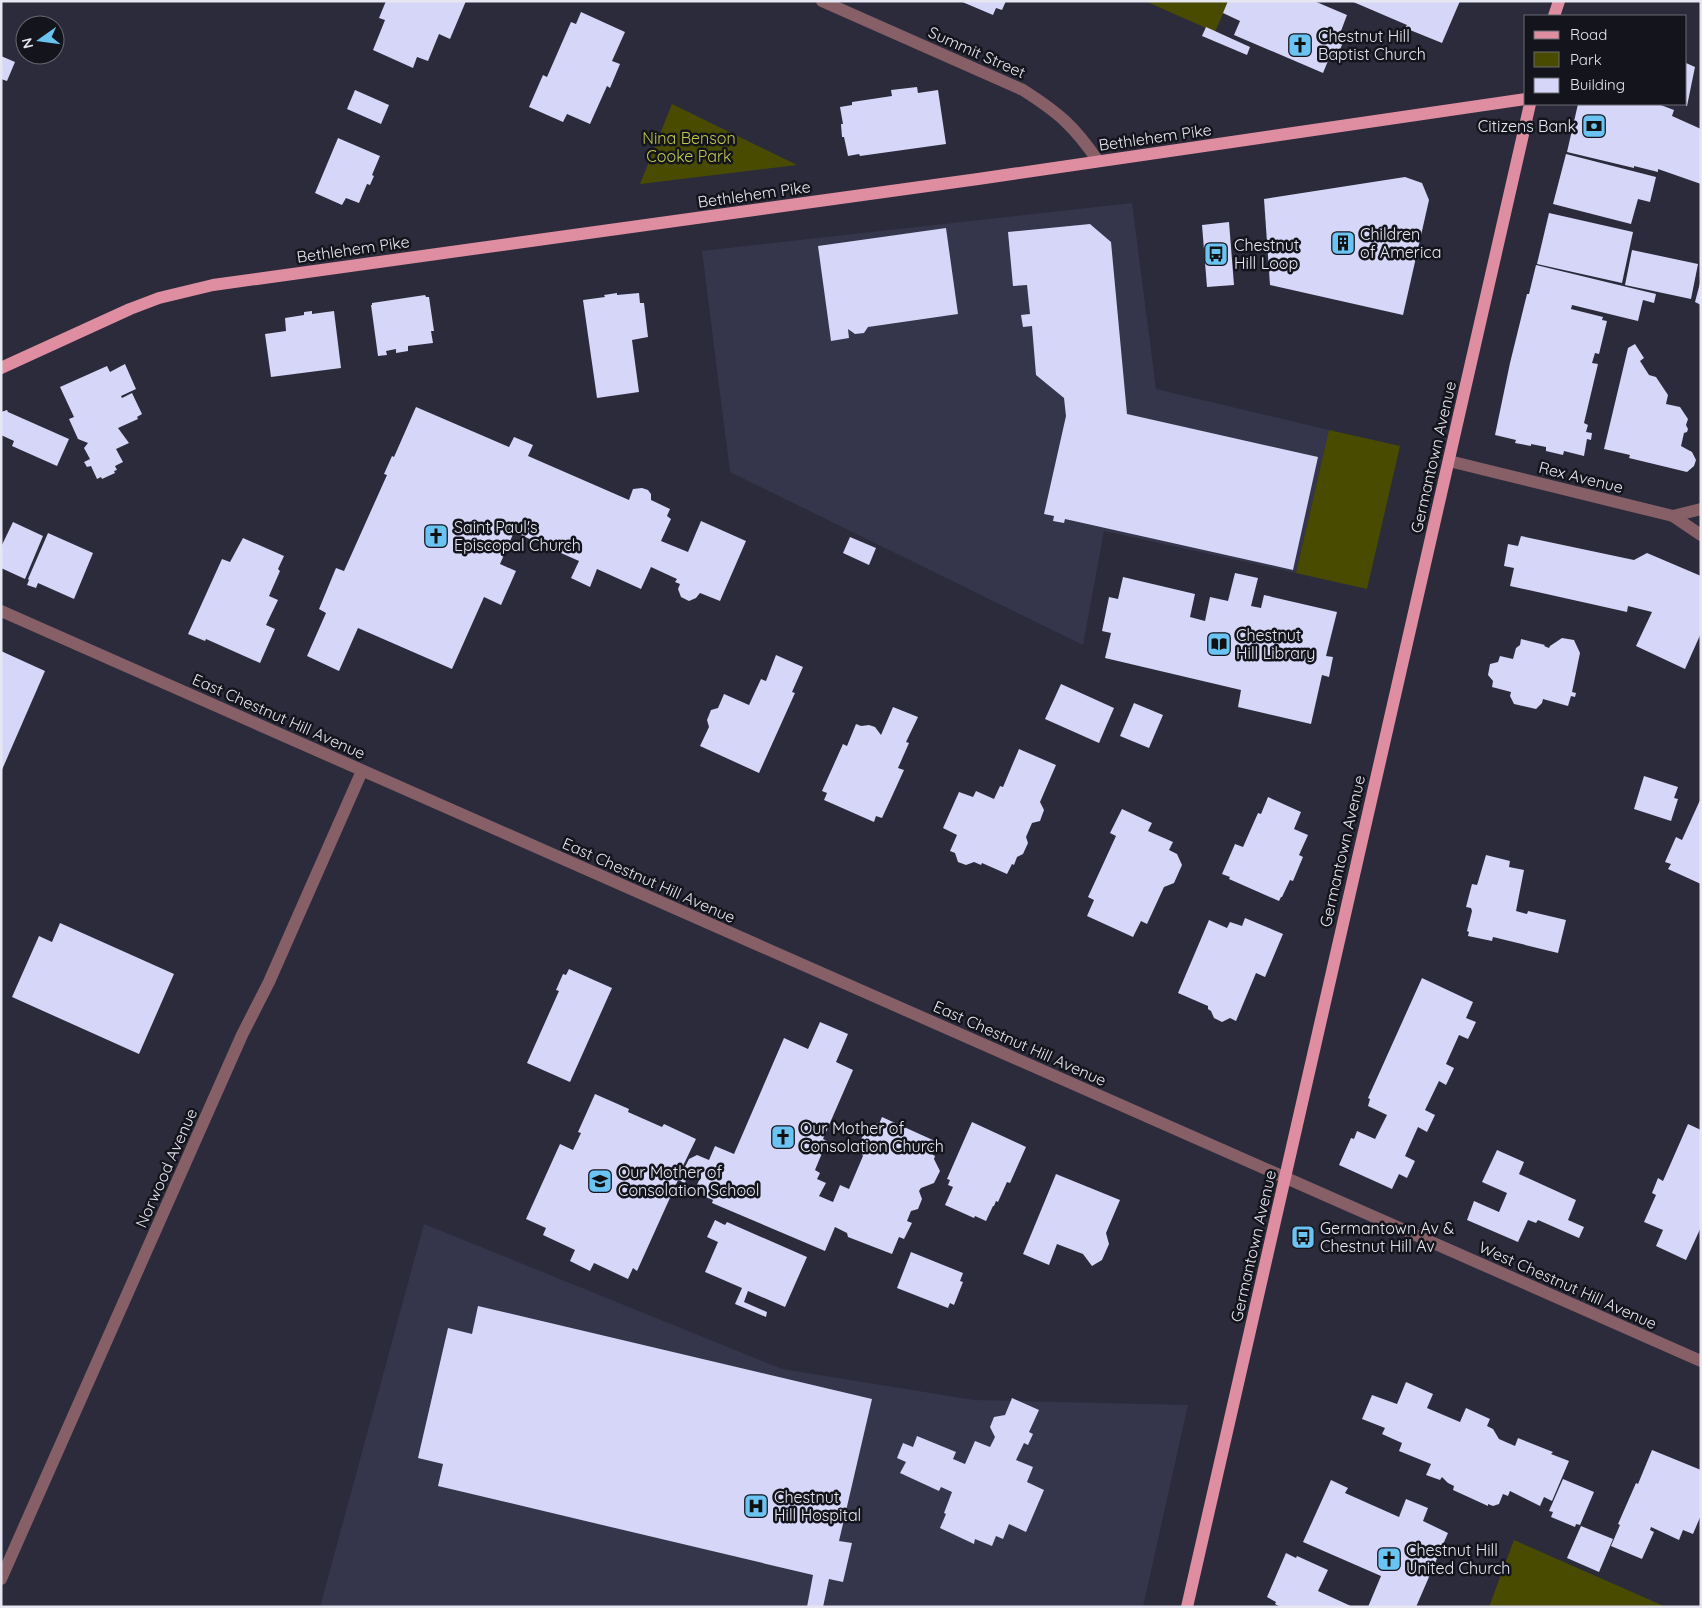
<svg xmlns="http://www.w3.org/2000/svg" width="1702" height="1608" font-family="Quicksand,sans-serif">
<rect width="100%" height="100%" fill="#2b2b3c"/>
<g fill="#35364b">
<polygon points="1132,203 1156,389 1329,430 1296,573 1104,531 1083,645 730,472 702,251"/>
<polygon points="424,1224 782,1369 974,1400 1188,1405 1143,1607 320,1607"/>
</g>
<g fill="#494c00">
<polygon points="1145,1 1225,1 1228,2 1215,32"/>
<polygon points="672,104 797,165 640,184"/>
<polygon points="1329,430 1400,446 1367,589 1296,573"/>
<polygon points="1514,1540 1666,1607 1489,1607"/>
</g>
<g fill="#d5d6f8">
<polygon points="386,1 466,1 450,39 439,34 428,61 417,57 413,68 373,50 385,20 379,18"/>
<polygon points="960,1 1006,1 1002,10 996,8 993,15"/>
<polygon points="1228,1 1314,1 1347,15 1341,31 1347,34 1336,58 1330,56 1323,73 1234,35 1240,21 1223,13"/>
<polygon points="1351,1 1460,1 1442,43 1405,28 1407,25"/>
<polygon points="581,12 625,32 612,61 620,64 610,88 607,86 590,124 567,114 563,122 529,107 543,75 547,77 571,22 576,24"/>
<polygon points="1206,27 1250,47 1247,55 1202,36"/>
<polygon points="1,56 15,62 7,81 1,79"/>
<polygon points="1686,63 1695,67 1687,106 1686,106"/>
<polygon points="917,87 918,93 938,90 946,144 860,156 859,154 848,156 844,137 842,137 841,124 843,124 840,107 852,105 852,102 892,96 891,90"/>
<polygon points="355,90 389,105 381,124 347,109"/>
<polygon points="1578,104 1658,104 1674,110 1672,116 1701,129 1701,184 1658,169 1658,172 1634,166 1634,168 1567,152"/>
<polygon points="338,138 380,156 372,175 374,176 370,185 367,184 359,203 346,198 342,205 315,193"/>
<polygon points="1566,154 1656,177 1650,202 1638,199 1631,224 1553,204"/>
<polygon points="1405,177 1422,183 1429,200 1403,315 1270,285 1264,199"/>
<polygon points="1549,213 1633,232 1622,283 1537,264"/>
<polygon points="1229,222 1234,285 1207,287 1202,225"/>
<polygon points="1090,224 1111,242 1127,414 1318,457 1293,570 1065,519 1064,523 1053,521 1054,516 1044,514 1066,416 1064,398 1036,375 1032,326 1023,327 1021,315 1030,314 1027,285 1013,286 1008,232"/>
<polygon points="946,228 958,314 868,327 864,333 855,334 848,329 849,338 831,341 818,246"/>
<polygon points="1632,250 1698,264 1691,299 1625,285"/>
<polygon points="1536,265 1656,294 1654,303 1643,300 1638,321 1572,305 1571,309 1603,317 1602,320 1607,321 1599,354 1595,353 1592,363 1598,364 1584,423 1588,425 1586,432 1592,433 1591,440 1587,439 1584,456 1564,451 1563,455 1546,451 1546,447 1531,444 1531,446 1515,443 1516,440 1495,435 1510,363 1527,294 1529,294"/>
<polygon points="1700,283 1701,283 1701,305 1695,302"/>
<polygon points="617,293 617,295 639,293 640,303 644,303 648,337 632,340 639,392 597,398 583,300 605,297 604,295"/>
<polygon points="425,295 426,297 429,297 434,331 431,331 433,343 408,346 408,351 396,353 396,349 386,351 387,355 378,356 371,305 372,305 372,303"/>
<polygon points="312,311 312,314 334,311 341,368 271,377 265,334 286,331 285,318 304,315 304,312"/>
<polygon points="1635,344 1644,358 1640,361 1649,375 1656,377 1668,395 1666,404 1680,407 1688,419 1686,425 1688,429 1687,432 1684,433 1681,446 1692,452 1696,460 1694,466 1687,472 1629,458 1630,455 1604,449 1628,348"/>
<polygon points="125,364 136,389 121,396 122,398 132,393 142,414 137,417 138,419 118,428 129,443 116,449 123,462 115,466 117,470 114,471 115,473 102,479 101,477 97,479 91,466 87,467 84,462 90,459 84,448 88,443 78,439 69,419 74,417 60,387 107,366 110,372"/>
<polygon points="416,407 509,447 514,437 533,445 528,456 629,500 633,489 642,488 648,490 651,494 651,500 670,509 667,516 671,519 661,541 688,552 701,521 746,541 720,601 700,593 696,598 689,601 681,597 678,589 680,584 675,582 677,579 651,567 641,589 597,569 590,587 571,578 579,561 514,532 500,564 516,571 501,605 484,597 452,669 358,628 339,671 307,656 326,613 319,609 336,568 344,571 387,475 384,474 392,456 394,457"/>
<polygon points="7,410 8,412 69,439 57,466 12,446 14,441 1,435 1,412"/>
<polygon points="13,522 43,536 25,579 1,568 1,547"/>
<polygon points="48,533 93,553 74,599 38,583 36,588 27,585 29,580 28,579"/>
<polygon points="1521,536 1634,560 1647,553 1701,576 1701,633 1685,669 1636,646 1652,612 1628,606 1627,612 1510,586 1514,568 1504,566 1508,544 1518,546"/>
<polygon points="850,537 876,548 869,565 843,553"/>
<polygon points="243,538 284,556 278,569 280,571 269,596 278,600 266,625 275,629 260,663 206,639 205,641 188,634 222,559 230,562"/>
<polygon points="1235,573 1258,578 1251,606 1261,608 1264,595 1337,612 1326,656 1333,657 1329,677 1322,675 1311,724 1238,707 1241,690 1105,658 1111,633 1102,631 1109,597 1118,599 1123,577 1195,594 1190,617 1205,621 1210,597 1228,601"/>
<polygon points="1562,638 1574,640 1580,653 1572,692 1576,693 1575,697 1571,696 1568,706 1543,699 1542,703 1536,709 1514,704 1510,696 1511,692 1492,687 1493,681 1488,675 1490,664 1498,662 1500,656 1513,659 1516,648 1520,645 1521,639 1545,645 1544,646 1549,648 1550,646"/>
<polygon points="1,651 45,671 1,772"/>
<polygon points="776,655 803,667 792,692 795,693 759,773 700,746 709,727 707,720 711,710 718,708 724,694 749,705 761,679 766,681"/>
<polygon points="1061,684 1114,708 1099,743 1045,719"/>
<polygon points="1134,703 1163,715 1149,748 1120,736"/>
<polygon points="893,707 918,717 906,742 909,743 898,768 904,770 882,818 876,816 874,822 824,800 827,793 822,791 843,744 847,746 856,724 861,726 869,725 875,727 881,735"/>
<polygon points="1019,749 1056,765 1040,802 1044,810 1040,821 1032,823 1026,837 1028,843 1023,854 1017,857 1014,865 1012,864 1007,874 982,863 981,865 974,862 966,865 958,862 955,853 950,851 957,835 943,828 959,792 973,797 976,791 994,799 1000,786 1003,787"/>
<polygon points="1644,776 1678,787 1674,798 1678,799 1671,821 1634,809"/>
<polygon points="1268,797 1301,812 1294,829 1308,835 1299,855 1303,857 1293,881 1290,880 1282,897 1281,897 1279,901 1229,879 1230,877 1222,874 1235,844 1243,847 1258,813 1261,814"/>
<polygon points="1701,798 1701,884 1668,869 1671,864 1665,862 1676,837 1682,840"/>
<polygon points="1122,809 1152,823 1148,831 1173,842 1169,850 1177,854 1182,865 1174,883 1164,887 1147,924 1141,921 1133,937 1087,916 1094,900 1088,897 1116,836 1110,833"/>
<polygon points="1486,855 1510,861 1509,867 1524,870 1516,911 1527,914 1528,911 1566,920 1558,953 1493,937 1492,941 1468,936 1469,932 1467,931 1472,911 1471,908 1466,907 1472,884 1477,885 1478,882"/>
<polygon points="1245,918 1283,934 1265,977 1256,973 1236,1021 1230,1018 1222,1022 1214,1018 1211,1011 1208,1009 1208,1006 1178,993 1209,920 1227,928 1230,922 1242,926"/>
<polygon points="60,923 174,974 139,1054 12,997 39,936 52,942"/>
<polygon points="569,969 612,988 570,1082 527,1063 559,991 556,990 563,974 566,975"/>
<polygon points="1422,978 1473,1002 1466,1018 1476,1022 1468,1039 1459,1035 1446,1064 1454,1068 1446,1085 1439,1081 1425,1110 1435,1115 1427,1132 1418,1127 1405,1156 1415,1161 1407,1178 1399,1174 1392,1189 1339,1165 1351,1138 1354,1139 1357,1131 1375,1139 1387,1115 1368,1106 1370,1099 1368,1098"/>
<polygon points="820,1022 848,1034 836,1062 853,1070 823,1139 827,1141 815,1170 820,1173 817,1179 826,1183 819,1196 833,1202 840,1185 849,1189 863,1156 858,1147 863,1135 871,1132 875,1123 879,1124 882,1117 935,1141 930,1153 935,1156 934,1159 940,1171 934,1183 921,1188 919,1191 922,1199 918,1209 911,1211 907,1221 912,1223 904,1239 899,1237 892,1254 848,1237 847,1233 835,1227 825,1251 712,1203 713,1200 694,1192 700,1178 689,1174 685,1167 689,1159 697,1155 709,1160 715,1146 734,1154 784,1038 808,1049"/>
<polygon points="595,1094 629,1109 628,1112 662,1127 664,1124 696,1139 680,1172 688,1175 685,1183 678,1180 637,1271 633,1268 628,1279 594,1263 590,1271 570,1261 575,1250 543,1235 546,1228 526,1219 560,1144 573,1150 581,1133 578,1132"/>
<polygon points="972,1122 1026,1147 1010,1183 1007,1182 998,1202 996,1201 994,1206 993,1206 986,1221 975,1216 974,1218 945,1205 953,1187 948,1185 950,1180 947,1179"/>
<polygon points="1688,1124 1701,1130 1701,1227 1686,1260 1656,1246 1663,1230 1644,1222 1656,1195 1652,1193 1658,1178 1663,1181"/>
<polygon points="1497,1150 1524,1162 1519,1174 1576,1200 1568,1220 1584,1227 1579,1238 1538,1220 1536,1223 1528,1220 1518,1242 1467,1220 1474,1201 1499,1212 1507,1193 1482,1182"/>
<polygon points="1056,1174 1120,1200 1106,1233 1109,1244 1102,1260 1092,1266 1083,1254 1057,1244 1049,1265 1023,1254"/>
<polygon points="715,1220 725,1225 727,1222 807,1257 785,1307 748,1291 744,1302 767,1312 766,1317 735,1304 742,1288 705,1272 718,1242 707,1237"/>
<polygon points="911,1252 963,1273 960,1281 963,1282 954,1305 950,1303 948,1308 897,1288"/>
<polygon points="478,1306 872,1399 839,1541 852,1543 843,1582 829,1579 823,1607 807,1607 813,1575 438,1486 443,1464 418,1458 448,1328 472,1334"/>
<polygon points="1406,1382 1433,1394 1427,1408 1460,1422 1466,1408 1490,1419 1487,1426 1493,1429 1499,1439 1515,1446 1518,1438 1553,1452 1551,1454 1569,1461 1552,1501 1544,1497 1540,1506 1510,1491 1508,1496 1503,1494 1499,1504 1493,1506 1488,1504 1488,1506 1453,1490 1454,1486 1448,1483 1442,1477 1440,1480 1426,1475 1431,1464 1399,1451 1402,1443 1382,1434 1385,1428 1362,1419 1372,1395 1397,1404"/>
<polygon points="1012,1398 1039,1410 1029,1432 1033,1434 1028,1445 1024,1443 1016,1460 1033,1467 1027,1482 1044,1490 1026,1532 1009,1524 1003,1539 996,1536 992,1546 975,1539 974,1544 940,1528 946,1514 944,1513 952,1492 941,1487 939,1491 900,1473 906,1462 897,1458 903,1443 913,1447 917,1436 956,1452 953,1459 965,1464 975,1441 990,1447 995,1437 990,1427 994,1417 1005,1415"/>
<polygon points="1652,1450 1701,1470 1701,1515 1693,1534 1683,1530 1679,1540 1651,1527 1650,1530 1654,1532 1642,1559 1611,1546 1620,1525 1618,1524 1636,1483 1638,1484"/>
<polygon points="1563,1479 1594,1492 1580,1525 1576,1524 1575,1527 1551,1517 1553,1512 1549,1511"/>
<polygon points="1331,1480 1348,1488 1345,1493 1399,1517 1406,1499 1428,1508 1423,1521 1448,1533 1416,1607 1368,1607 1381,1576 1303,1542"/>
<polygon points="1581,1526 1613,1539 1599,1572 1567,1558"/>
<polygon points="1286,1553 1296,1558 1297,1556 1328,1570 1318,1591 1353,1607 1281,1607 1275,1604 1276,1602 1267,1597"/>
</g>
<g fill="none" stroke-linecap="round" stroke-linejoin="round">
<g stroke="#865f67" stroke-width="12">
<path d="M 822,1 L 1023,90 C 1059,113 1074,126 1098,161"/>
<polyline points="1449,461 1673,516 1701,535"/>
<polyline points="1673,516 1701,509"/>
<polyline points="1,611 1701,1361"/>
<polyline points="1,1579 242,1035 269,982 362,771"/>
</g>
<g stroke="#de8ea0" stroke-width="12">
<polyline points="1554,16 1559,1"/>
<polyline points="1,368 130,309 159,298 213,285 978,179 1526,99"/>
<polyline points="1187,1607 1530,104"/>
</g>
</g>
<defs>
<g id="church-square" transform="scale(1.25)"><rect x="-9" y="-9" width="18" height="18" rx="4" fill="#6bc3f2" stroke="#14151c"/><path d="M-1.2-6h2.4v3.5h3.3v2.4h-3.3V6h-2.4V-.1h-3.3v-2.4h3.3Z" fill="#111"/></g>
<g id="bank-square" transform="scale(1.25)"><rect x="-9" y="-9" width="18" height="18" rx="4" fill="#6bc3f2" stroke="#14151c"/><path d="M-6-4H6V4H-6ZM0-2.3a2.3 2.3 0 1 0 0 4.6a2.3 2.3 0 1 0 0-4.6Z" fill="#111"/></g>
<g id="building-square" transform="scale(1.25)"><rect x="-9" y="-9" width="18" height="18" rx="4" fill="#6bc3f2" stroke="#14151c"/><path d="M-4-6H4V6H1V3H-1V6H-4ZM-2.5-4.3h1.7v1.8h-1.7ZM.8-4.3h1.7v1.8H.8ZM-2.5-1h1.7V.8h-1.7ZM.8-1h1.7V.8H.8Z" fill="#111"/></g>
<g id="bus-square" transform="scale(1.25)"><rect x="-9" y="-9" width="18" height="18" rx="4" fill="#6bc3f2" stroke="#14151c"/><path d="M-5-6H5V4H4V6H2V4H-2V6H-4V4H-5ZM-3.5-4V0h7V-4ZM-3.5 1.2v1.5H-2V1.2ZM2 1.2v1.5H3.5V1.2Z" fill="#111"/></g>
<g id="library-square" transform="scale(1.25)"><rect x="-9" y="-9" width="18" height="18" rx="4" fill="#6bc3f2" stroke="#14151c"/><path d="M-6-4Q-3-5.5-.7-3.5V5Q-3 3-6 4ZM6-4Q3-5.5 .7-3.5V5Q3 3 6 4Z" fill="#111"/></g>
<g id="school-square" transform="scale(1.25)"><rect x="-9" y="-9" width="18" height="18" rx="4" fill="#6bc3f2" stroke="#14151c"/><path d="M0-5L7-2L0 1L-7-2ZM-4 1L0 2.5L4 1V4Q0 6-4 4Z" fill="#111"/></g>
<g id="hospital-square" transform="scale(1.25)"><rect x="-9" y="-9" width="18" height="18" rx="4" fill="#6bc3f2" stroke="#14151c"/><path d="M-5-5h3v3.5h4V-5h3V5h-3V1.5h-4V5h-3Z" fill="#111"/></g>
</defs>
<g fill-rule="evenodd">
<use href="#church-square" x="1300" y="45"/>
<use href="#bank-square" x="1594" y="126"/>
<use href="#building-square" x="1343" y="243"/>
<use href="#bus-square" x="1216" y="254"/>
<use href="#church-square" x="436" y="536"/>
<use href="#library-square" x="1219" y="644"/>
<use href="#church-square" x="783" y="1137"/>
<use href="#school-square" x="600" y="1181"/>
<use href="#bus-square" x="1303" y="1237"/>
<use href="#hospital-square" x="756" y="1506"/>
<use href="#church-square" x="1389" y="1559"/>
</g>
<g text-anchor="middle" stroke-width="5" stroke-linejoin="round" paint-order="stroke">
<g font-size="16" fill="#e6e7f2" stroke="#14151c" text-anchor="start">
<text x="1318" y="42">Chestnut Hill<tspan x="1318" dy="18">Baptist Church</tspan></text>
<text x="1576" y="132" text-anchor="end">Citizens Bank</text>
<text x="1360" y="240">Children<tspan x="1360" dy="18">of America</tspan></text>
<text x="1234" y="251">Chestnut<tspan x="1234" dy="18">Hill Loop</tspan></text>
<text x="454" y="533">Saint Paul's<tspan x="454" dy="18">Episcopal Church</tspan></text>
<text x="1236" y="641">Chestnut<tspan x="1236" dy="18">Hill Library</tspan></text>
<text x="800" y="1134">Our Mother of<tspan x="800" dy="18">Consolation Church</tspan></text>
<text x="618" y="1178">Our Mother of<tspan x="618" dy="18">Consolation School</tspan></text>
<text x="1320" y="1234">Germantown Av &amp;<tspan x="1320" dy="18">Chestnut Hill Av</tspan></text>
<text x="774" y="1503">Chestnut<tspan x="774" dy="18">Hill Hospital</tspan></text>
<text x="1406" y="1556">Chestnut Hill<tspan x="1406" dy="18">United Church</tspan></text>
</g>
<g font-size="16" fill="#e6e7f2" stroke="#14151c">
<text transform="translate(977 52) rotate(24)" y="6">Summit Street</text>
<text transform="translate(1155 137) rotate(-8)" y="6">Bethlehem Pike</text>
<text transform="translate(754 194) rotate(-8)" y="6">Bethlehem Pike</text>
<text transform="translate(353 249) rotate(-8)" y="6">Bethlehem Pike</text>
<text transform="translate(1433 457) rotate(-77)" y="6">Germantown Avenue</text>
<text transform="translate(1581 477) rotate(14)" y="6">Rex Avenue</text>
<text transform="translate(279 716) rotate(24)" y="6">East Chestnut Hill Avenue</text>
<text transform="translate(1342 851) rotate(-77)" y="6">Germantown Avenue</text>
<text transform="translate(649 880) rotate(24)" y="6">East Chestnut Hill Avenue</text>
<text transform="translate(1020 1043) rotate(24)" y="6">East Chestnut Hill Avenue</text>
<text transform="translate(166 1168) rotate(-66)" y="6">Norwood Avenue</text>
<text transform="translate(1253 1246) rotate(-77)" y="6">Germantown Avenue</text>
<text transform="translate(1568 1285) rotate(24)" y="6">West Chestnut Hill Avenue</text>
</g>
<g font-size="16" fill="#c2c84b" stroke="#14151c">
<text x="689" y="144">Nina Benson<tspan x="689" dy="18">Cooke Park</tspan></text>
</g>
</g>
<rect width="1702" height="1608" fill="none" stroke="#e6e7f2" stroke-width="5"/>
<rect x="1524" y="15" width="162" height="90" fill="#14151c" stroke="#686972"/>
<rect x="1534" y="31" width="25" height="8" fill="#de8ea0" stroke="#686972"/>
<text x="1570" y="40" font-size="15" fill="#e6e7f2">Road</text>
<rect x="1534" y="52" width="25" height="15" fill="#494c00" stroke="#686972"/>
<text x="1570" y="65" font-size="15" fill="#e6e7f2">Park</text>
<rect x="1534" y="78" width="25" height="15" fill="#d5d6f8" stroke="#686972"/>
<text x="1570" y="90" font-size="15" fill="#e6e7f2">Building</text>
<g transform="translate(40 40) rotate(256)"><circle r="24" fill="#14151c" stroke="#686972"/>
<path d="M0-4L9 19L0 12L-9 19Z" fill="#6bc3f2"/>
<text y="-8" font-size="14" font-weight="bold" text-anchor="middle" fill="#e6e7f2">N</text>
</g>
</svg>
